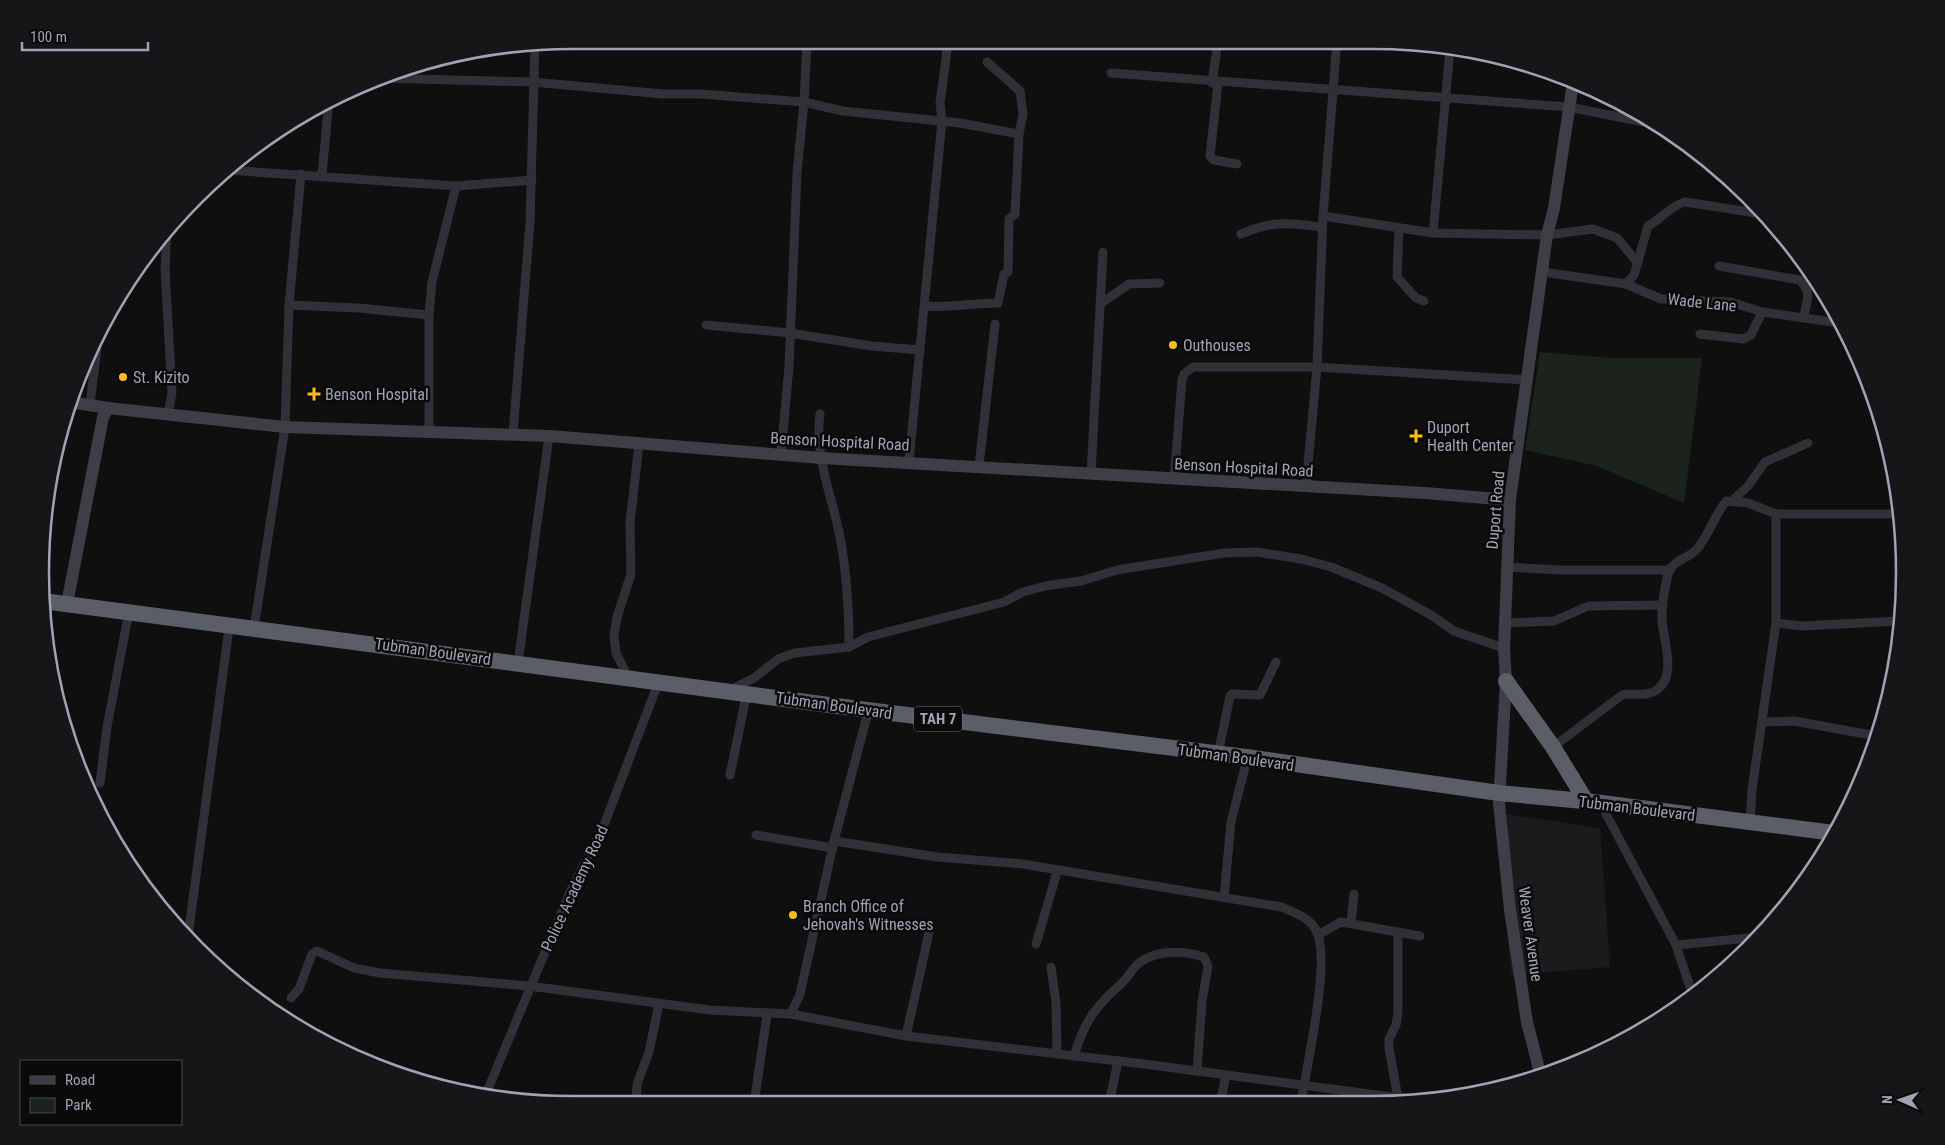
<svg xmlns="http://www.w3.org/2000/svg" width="1945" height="1145" font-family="'Roboto Condensed',sans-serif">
<rect width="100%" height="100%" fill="#0f0f10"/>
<polygon fill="#1b1b1d" points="1499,813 1600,828 1610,967 1511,975"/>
<polygon fill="#1b231c" points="1540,352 1612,358 1702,358 1684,503 1597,466 1525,450"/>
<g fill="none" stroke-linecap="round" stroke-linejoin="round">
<g stroke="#303036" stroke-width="9">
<polyline points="1337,41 1323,216 1433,233 1547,235 1593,229 1617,238 1638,263"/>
<polyline points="1111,73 1569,107 1659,125"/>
<polyline points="378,78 533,82 663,94 701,94 804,102 843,111 960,123 1019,134"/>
<polyline points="1212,83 1218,42"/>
<polyline points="1218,83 1210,156 1214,160 1237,164"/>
<polyline points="226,170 456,186 532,180"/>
<polyline points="322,175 329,100"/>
<polyline points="1399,228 1397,277 1416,298 1424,301"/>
<polyline points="167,232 165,269 172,393 168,414"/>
<polyline points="1433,233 1450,50"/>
<path d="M 1241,234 C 1274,220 1287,223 1322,227"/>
<path d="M 1719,266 L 1800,280 C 1812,292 1807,303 1803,318"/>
<polyline points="1543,272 1626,284 1661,299 1731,302 1762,312 1840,323"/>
<path d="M 1626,284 L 1634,275 L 1648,226 C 1661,219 1670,206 1685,202 L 1763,214"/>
<polyline points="1100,304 1129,284 1160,283"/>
<polyline points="289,305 358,308 429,315"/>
<path d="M 925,306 C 949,308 973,303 998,303 L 1004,274 L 1008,272 L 1009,219 L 1015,214 L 1019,134 L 1023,114 L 1020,91 L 987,62"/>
<polyline points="706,325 790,333 872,346 920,350"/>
<polyline points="1700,334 1743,339 1751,335 1762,312"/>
<polyline points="90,405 99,330"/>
<path d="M 820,414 C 814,455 832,496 840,537 C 847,574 849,610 849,647"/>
<polyline points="429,431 429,315 432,282 456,186"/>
<polyline points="513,434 530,222 535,44"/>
<polyline points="781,454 789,367 797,173 804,102 807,43"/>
<polyline points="909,461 942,121 940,103 948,43"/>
<polyline points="979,466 995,324"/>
<polyline points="1091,474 1103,252"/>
<polyline points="1174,480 1182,380 1184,374 1193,367 1317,367 1528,380"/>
<polyline points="1306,486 1317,367 1323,216"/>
<polyline points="1732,501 1748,486 1765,462 1808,443"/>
<polyline points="1776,514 1776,623 1802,626 1900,621"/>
<polyline points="1507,567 1560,570 1670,570"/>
<polyline points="1505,623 1554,621 1588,606 1663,605"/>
<polyline points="254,628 285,427 289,305 301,174"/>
<polyline points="518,663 549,436"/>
<polyline points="628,677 616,653 614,636 617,617 631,574 630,523 639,444"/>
<polyline points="730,690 754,678 778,659 795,653 849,647 868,637 1004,602 1023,592 1045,586 1081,581 1117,570 1224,553 1257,552 1301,559 1331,567 1382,588 1431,615 1454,631 1504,648"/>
<polyline points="1763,722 1794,721 1877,736"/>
<path d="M 1553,747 L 1622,695 C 1634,692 1648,698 1658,689 C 1677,674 1663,640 1662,620 C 1661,606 1665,587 1668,574 C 1672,560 1688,559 1696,550 C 1709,536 1714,516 1726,501 L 1748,503 L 1776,514 L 1899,514"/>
<polyline points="1218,754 1230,696 1232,694 1260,695 1276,662"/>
<polyline points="730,775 745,702"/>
<polyline points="100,783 107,727 127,622"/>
<polyline points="1606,814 1676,945 1692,993"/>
<polyline points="1750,823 1752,790 1776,623"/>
<polyline points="756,835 833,848"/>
<path d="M 834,841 L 937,857 L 1023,864 L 1281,907 C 1293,912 1309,917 1316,930 C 1332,959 1306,1067 1301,1104"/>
<polyline points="1224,897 1231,822 1245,767"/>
<polyline points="1351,923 1354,894"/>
<polyline points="1398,933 1398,1013 1396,1025 1389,1039 1389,1048 1399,1104"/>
<polyline points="1318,935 1341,922 1420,936"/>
<polyline points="188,937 228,635"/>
<polyline points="1036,944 1057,872"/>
<polyline points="1676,945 1759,937"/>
<polyline points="1051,967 1056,1003 1057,1054"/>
<polyline points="291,998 299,989 312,954 317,951 354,968 380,973 529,986 710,1010 791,1014 906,1036 1144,1064 1422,1101"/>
<polyline points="791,1014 800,994 834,841 866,720"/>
<polyline points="906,1036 929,933"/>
<path d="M 1074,1056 C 1085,1020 1095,1007 1122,983 C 1127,978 1130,973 1134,968 C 1151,949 1181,950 1204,957 L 1208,966 L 1202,1001 L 1197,1071"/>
<polyline points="486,1094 570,892 604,825 659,681"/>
<polyline points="636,1104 637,1084 649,1052 659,1004"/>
<polyline points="754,1104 767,1015"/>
<polyline points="1109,1104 1118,1061"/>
<polyline points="1220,1104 1226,1075"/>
</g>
<g stroke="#3e3f46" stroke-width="12">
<polyline points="70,402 108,408"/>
<polyline points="67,604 103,417 108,408 285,427 549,436 821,458 1425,493 1510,500"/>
<polyline points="1541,1077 1527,1022 1510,910 1499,803 1506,681 1504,648 1510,500 1547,235 1554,208 1573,83"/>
</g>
<g stroke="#5c5e67" stroke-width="16">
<polyline points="43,601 867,710 1246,757 1499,793 1594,802 1834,833"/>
<polyline points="1506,681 1553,747 1586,801"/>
</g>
</g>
<g fill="#fbbc1d" stroke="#0a0a0b" stroke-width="2">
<circle cx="1173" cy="345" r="5"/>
<circle cx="123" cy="377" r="5"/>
<path d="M311.5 386.5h5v5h5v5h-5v5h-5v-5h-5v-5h5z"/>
<path d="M1413.5 428.5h5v5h5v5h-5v5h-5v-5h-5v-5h5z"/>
<circle cx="793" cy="915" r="5"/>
</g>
<g text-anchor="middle" stroke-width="5" stroke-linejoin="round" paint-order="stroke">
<rect fill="#0a0a0b" stroke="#727680" stroke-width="1" x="914" y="706.5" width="48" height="25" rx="4"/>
<g font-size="15" font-weight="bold" fill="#9fa4b2">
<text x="938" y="724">TAH 7</text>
</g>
<g font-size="16" fill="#9fa4b2" stroke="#0a0a0b">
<text transform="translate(1702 302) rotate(6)" y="6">Wade Lane</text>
<text transform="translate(840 441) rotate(3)" y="6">Benson Hospital Road</text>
<text transform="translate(1244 467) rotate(3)" y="6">Benson Hospital Road</text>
<text transform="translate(1495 510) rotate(-85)" y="6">Duport Road</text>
<text transform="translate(433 651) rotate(8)" y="6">Tubman Boulevard</text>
<text transform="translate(834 705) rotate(8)" y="6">Tubman Boulevard</text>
<text transform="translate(1236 757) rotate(8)" y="6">Tubman Boulevard</text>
<text transform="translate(1637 808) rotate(7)" y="6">Tubman Boulevard</text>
<text transform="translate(574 888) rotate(-65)" y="6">Police Academy Road</text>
<text transform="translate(1531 934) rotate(82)" y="6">Weaver Avenue</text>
</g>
<g font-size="16" fill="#9fa4b2" stroke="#0a0a0b" text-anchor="start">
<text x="1183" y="351">Outhouses</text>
<text x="133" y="383">St. Kizito</text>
<text x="325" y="400">Benson Hospital</text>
<text x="1427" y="433">Duport<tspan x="1427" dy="18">Health Center</tspan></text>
<text x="803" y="912">Branch Office of<tspan x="803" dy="18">Jehovah's Witnesses</tspan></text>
</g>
</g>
<path d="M0 0H1945V1145H0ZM572 49H1373A523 523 0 0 1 1896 572V573A523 523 0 0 1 1373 1096H572A523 523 0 0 1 49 573V572A523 523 0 0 1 572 49Z" fill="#161618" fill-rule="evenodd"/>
<path fill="none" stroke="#9fa4b2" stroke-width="2.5" d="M572 49H1373A523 523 0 0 1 1896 572V573A523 523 0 0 1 1373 1096H572A523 523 0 0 1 49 573V572A523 523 0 0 1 572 49Z"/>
<rect x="20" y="1060" width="162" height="65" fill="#0a0a0b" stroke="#46484e"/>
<rect x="30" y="1076" width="25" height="8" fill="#3e3f46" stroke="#46484e"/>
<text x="65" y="1085" font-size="15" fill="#9fa4b2">Road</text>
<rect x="30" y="1098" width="25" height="15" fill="#1b231c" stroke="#46484e"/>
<text x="65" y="1110" font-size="15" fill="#9fa4b2">Park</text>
<g transform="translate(1900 1100) rotate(272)" stroke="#0a0a0b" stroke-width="4" paint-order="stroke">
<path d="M0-4L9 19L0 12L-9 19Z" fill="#9fa4b2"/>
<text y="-8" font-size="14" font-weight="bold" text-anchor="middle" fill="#9fa4b2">N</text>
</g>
<path d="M22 42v8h126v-8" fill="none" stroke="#9fa4b2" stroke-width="2.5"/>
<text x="30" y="42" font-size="15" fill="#9fa4b2" stroke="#0a0a0b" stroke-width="4" paint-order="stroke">100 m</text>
</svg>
